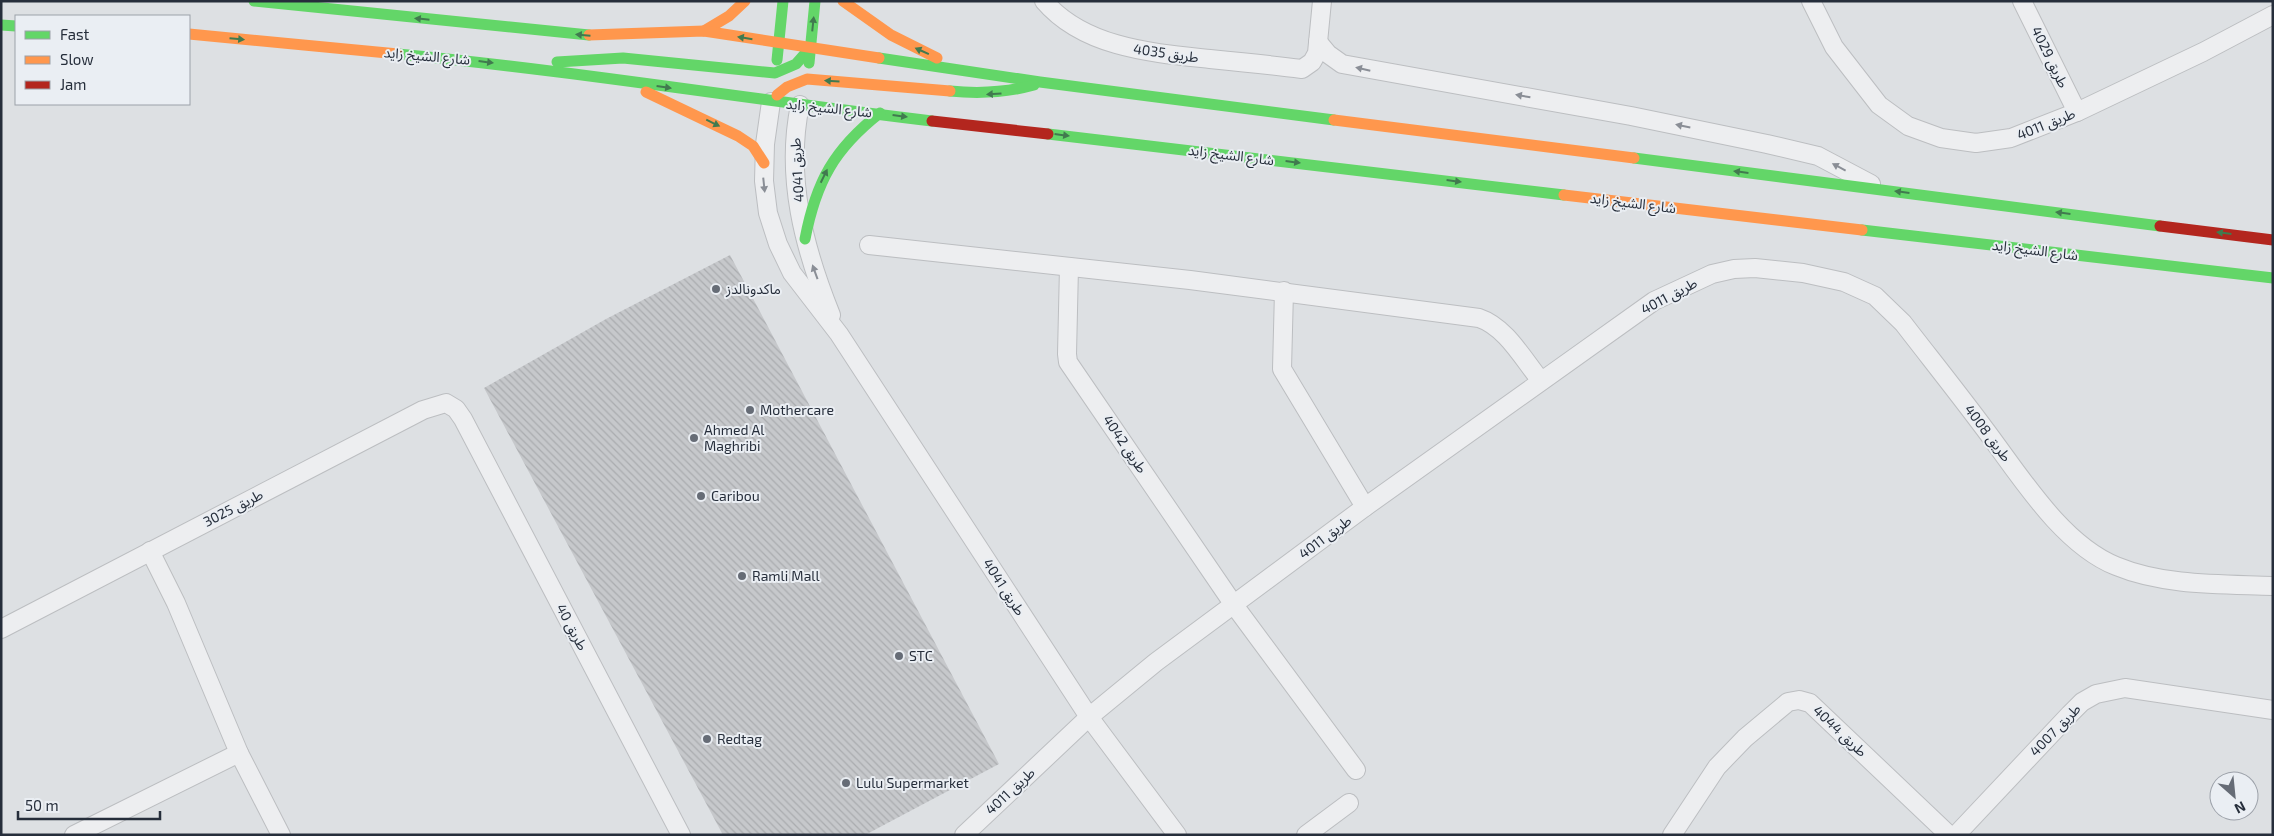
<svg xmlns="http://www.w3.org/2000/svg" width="2274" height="836" font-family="'Exo 2','Noto Sans Arabic',sans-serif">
<defs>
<pattern id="building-back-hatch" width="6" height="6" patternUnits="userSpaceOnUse" patternTransform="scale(1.25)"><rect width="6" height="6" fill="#c6c8cb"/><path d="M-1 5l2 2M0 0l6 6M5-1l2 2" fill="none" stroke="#aaacaf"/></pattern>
</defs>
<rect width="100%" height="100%" fill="#dde0e3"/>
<polygon fill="url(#building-back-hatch)" points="730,255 999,764 865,835 723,835 484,388 606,319"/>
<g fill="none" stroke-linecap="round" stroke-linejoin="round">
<g stroke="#bcbec1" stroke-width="20">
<g id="street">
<path d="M 1044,1 C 1084,48 1153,53 1210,59 C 1241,62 1271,65 1302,69 L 1312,62 L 1317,53 L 1322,1"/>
<polyline points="1811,1 1834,47 1879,105 1908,126 1941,138 1976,143 2011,138 2077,112 2203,52 2273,15"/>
<polyline points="2022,1 2077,112"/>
<polyline points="1318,42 1328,54 1342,64 1631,116 1767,144 1818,156 1871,184"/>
<polyline points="771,102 765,144 764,181 768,213 778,244 792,273 839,334 1089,717 1177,835"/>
<path d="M 800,105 C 785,177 804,248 831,315"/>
<path d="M 869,245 L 1190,280 L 1479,318 C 1506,327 1523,359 1541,381"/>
<polyline points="1069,267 1067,354 1068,362 1234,605 1356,770"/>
<polyline points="1284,291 1282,369 1365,507"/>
<polyline points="150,551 176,603 239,753 281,835"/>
<polyline points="1,629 423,410 446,403 456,409 463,419 681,835"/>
<polyline points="74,835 239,753"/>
<path d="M 964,835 L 1089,717 L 1156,662 L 1365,507 L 1654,301 L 1712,274 L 1734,269 L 1755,268 L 1803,273 L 1844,282 L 1875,296 L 1903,323 C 1930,358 1958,393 1984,428 C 2019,474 2061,544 2116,566 C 2164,586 2222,584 2273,586"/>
<polyline points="1306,835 1349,803"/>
<polyline points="1672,835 1717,767 1745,738 1788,702 1799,700 1810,703 1949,835"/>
<polyline points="1956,835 2070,714 2082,702 2096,694 2125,688 2273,710"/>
</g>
</g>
<use href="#street" stroke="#edeef0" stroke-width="18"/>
<g stroke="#63d668" stroke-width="11">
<polyline points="254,1 589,35"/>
<polyline points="1,25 16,26"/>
<path d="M 398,54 C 576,71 754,100 932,121"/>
<polyline points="879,58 1040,82 1334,120"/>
<polyline points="777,60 783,1"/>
<polyline points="557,62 623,58 775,73 796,64 811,47"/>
<polyline points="809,63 815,1"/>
<path d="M 950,91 C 980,94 1005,93 1034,85"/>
<polyline points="1048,134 1564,195"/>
<polyline points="1634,158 2160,226"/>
<polyline points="1862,230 2273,278"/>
<path d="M 805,239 C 816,182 834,149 880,113"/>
</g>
<g stroke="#ff974d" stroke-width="11">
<polyline points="843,1 891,35 937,58"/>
<polyline points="704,31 729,16 745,1"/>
<polyline points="189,34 398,54"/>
<polyline points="589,35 704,31 879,58"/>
<polyline points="646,92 738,136 753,146 764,163"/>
<polyline points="777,95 787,87 807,79 950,91"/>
<polyline points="1334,120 1634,158"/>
<polyline points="1564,195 1862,230"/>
</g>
<g stroke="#b3261e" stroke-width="11">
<polyline points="932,121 1048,134"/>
<polyline points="2160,226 2273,240"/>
</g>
</g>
<defs><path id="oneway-solid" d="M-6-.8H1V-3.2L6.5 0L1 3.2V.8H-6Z" transform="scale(1.25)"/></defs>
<g fill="#417a4f">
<use href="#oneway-solid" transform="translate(422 19) rotate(-174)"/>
<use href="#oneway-solid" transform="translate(813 24) rotate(-84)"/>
<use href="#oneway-solid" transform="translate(583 35) rotate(-175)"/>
<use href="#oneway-solid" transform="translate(745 38) rotate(-171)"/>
<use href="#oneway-solid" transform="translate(237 39) rotate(5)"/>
<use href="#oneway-solid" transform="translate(922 51) rotate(-156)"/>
<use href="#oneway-solid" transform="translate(486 62) rotate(7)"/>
<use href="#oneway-solid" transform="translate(832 81) rotate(-176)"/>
<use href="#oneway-solid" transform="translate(664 87) rotate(8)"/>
<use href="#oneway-solid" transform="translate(994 94) rotate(176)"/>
<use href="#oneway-solid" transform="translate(900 116) rotate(7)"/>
<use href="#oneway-solid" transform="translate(713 123) rotate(26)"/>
<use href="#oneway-solid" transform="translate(1062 135) rotate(7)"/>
<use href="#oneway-solid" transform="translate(1293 162) rotate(7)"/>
<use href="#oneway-solid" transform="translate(1741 172) rotate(-173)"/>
<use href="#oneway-solid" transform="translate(824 176) rotate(-64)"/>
<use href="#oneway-solid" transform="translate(1454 181) rotate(7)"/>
<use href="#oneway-solid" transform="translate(1902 192) rotate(-173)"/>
<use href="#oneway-solid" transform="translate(2063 213) rotate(-173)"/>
<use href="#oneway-solid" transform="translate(2224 233) rotate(-173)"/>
</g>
<g fill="#8a8e96">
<use href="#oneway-solid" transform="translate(1363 69) rotate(-167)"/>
<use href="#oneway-solid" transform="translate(1523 96) rotate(-170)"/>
<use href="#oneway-solid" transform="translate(1683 126) rotate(-168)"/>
<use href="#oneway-solid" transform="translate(1839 167) rotate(-152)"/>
<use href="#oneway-solid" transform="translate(764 185) rotate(84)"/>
<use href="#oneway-solid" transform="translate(815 272) rotate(-110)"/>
</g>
<g fill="#666c76" stroke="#eaeef3" stroke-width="2">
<circle cx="716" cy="289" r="5"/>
<circle cx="750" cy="410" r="5"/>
<circle cx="694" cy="438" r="5"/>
<circle cx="701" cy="496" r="5"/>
<circle cx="742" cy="576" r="5"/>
<circle cx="899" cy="656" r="5"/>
<circle cx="707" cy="739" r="5"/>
<circle cx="846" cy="783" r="5"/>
</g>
<g text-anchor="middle" stroke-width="4" stroke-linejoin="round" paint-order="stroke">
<g font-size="14" fill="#262e3b" stroke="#eaeef3">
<text transform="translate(1166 53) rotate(8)" y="5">طريق 4035</text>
<text transform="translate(427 56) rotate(5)" y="5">شارع الشيخ زايد</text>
<text transform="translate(2050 57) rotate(64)" y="5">طريق 4029</text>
<text transform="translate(829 108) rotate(6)" y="5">شارع الشيخ زايد</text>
<text transform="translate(2046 124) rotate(-22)" y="5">طريق 4011</text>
<text transform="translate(1231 155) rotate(7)" y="5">شارع الشيخ زايد</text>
<text transform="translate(797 170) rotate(-93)" y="5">طريق 4041</text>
<text transform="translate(1633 203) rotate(7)" y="5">شارع الشيخ زايد</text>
<text transform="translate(2035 250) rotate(7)" y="5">شارع الشيخ زايد</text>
<text transform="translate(1669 296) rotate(-28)" y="5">طريق 4011</text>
<text transform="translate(1988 433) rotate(53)" y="5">طريق 4008</text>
<text transform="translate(1125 444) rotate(56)" y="5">طريق 4042</text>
<text transform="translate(233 508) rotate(-27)" y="5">طريق 3025</text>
<text transform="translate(1325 537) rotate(-37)" y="5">طريق 4011</text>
<text transform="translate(1004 587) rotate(57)" y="5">طريق 4041</text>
<text transform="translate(572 627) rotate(62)" y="5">طريق 40</text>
<text transform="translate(2055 730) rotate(-46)" y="5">طريق 4007</text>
<text transform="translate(1840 731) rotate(43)" y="5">طريق 4044</text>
<text transform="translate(1010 791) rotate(-43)" y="5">طريق 4011</text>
</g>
<g font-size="14" fill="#262e3b" stroke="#eaeef3" text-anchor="start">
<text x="726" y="294">ماكدونالدز</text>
<text x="760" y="415">Mothercare</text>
<text x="704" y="435">Ahmed Al<tspan x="704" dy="16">Maghribi</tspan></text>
<text x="711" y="501">Caribou</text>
<text x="752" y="581">Ramli Mall</text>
<text x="909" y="661">STC</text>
<text x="717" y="744">Redtag</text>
<text x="856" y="788">Lulu Supermarket</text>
</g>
</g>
<rect width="2274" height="836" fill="none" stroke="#262e3b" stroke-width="5"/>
<rect x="15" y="15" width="175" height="90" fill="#eaeef3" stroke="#9ca1a9"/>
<rect x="25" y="31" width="25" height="8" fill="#63d668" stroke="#9ca1a9"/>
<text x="60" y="40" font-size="15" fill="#262e3b">Fast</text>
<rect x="25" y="56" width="25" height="8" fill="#ff974d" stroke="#9ca1a9"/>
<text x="60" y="65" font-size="15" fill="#262e3b">Slow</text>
<rect x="25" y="81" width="25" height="8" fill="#b3261e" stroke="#9ca1a9"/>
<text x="60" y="90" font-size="15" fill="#262e3b">Jam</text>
<g transform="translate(2234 796) rotate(153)"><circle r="24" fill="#eaeef3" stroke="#9ca1a9"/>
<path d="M0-4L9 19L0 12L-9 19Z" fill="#666c76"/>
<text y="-8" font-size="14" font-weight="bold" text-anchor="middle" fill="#262e3b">N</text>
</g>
<path d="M18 811v8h142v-8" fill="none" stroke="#262e3b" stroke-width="2.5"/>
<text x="25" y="811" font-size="15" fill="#262e3b" stroke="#eaeef3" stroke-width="4" paint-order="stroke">50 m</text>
</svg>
